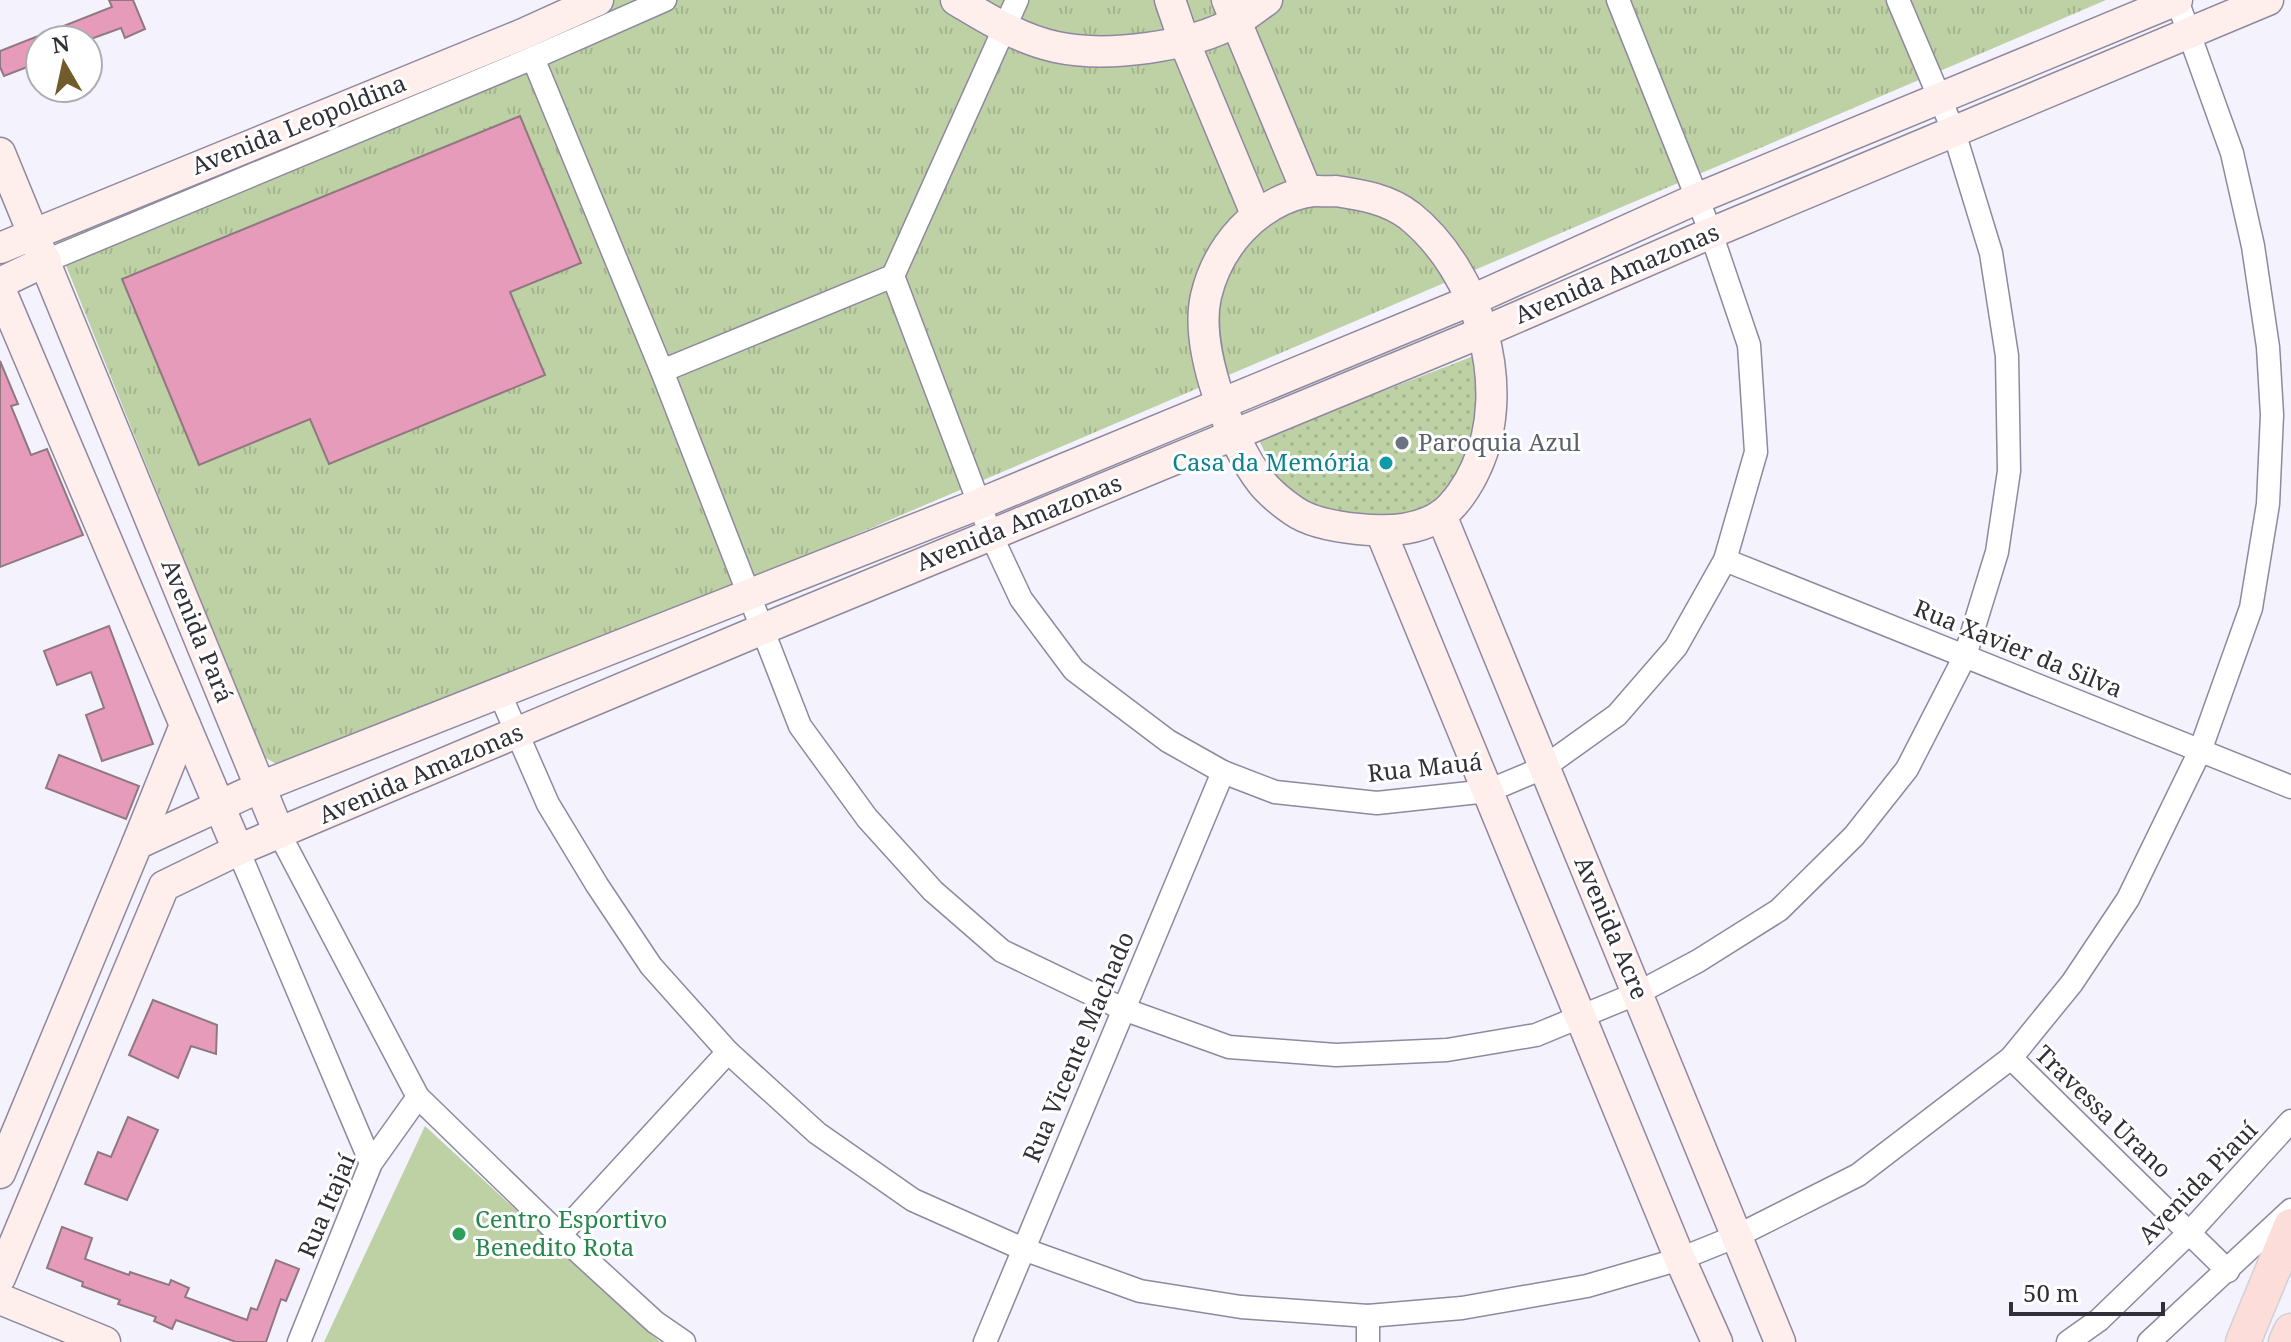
<svg xmlns="http://www.w3.org/2000/svg" width="2291" height="1342" font-family="'Noto Serif',serif">
<defs>
<pattern id="grass-tufts" width="24" height="20" patternUnits="userSpaceOnUse" patternTransform="scale(2)"><rect width="24" height="20" fill="#bdd1a4"/><path d="M3 7l-1-3M5 7V3M7 7l1-3M15 17l-1-3M17 17v-4M19 17l1-3" fill="none" stroke="#a3b48e"/></pattern>
<pattern id="park-dots" width="8" height="8" patternUnits="userSpaceOnUse" patternTransform="scale(2)"><rect width="8" height="8" fill="#bdd1a4"/><path d="M2 2h.1M6 6h.1" fill="none" stroke="#a3b48e" stroke-width="1.8" stroke-linecap="round"/></pattern>
</defs>
<rect width="100%" height="100%" fill="#f4f2fc"/>
<polygon fill="url(#grass-tufts)" points="578,0 2106,0 497,688 280,766 264,757 48,221"/>
<polygon fill="url(#park-dots)" points="1476,355 1483,389 1462,478 1434,507 1379,525 1300,506 1276,479 1259,439"/>
<polygon fill="#bdd1a4" points="425,1126 635,1320 648,1325 647,1330 660,1342 324,1342"/>
<g fill="#e69bba" stroke="#907881" stroke-width="2">
<polygon points="109,0 133,0 145,29 125,38 121,28 88,40 40,40 40,62 4,76 0,67 0,51 112,7"/>
<polygon points="520,116 581,263 510,292 545,375 329,464 310,419 199,465 122,279"/>
<polygon points="0,361 18,404 11,406 31,455 47,449 83,535 0,567"/>
<polygon points="109,626 153,744 102,761 86,715 104,708 91,672 57,685 44,651"/>
<polygon points="59,755 139,786 126,819 46,788"/>
<polygon points="153,1000 217,1025 216,1054 191,1046 178,1078 129,1055"/>
<polygon points="128,1117 158,1130 127,1200 85,1184 98,1152 111,1157"/>
<polygon points="62,1227 92,1238 85,1259 129,1275 130,1272 169,1285 171,1280 189,1288 185,1297 247,1320 251,1308 257,1310 276,1260 299,1269 286,1301 281,1299 266,1342 236,1342 176,1320 172,1329 154,1321 156,1317 118,1304 120,1300 82,1286 83,1282 47,1268"/>
</g>
<g fill="none" stroke-linecap="round" stroke-linejoin="round">
<g stroke="#8e899f" stroke-width="25">
<g id="street">
<polyline points="533,58 662,371 800,726 867,818 933,891 1002,951 1123,1009 1229,1047 1336,1055 1447,1050 1536,1035 1638,993 1698,961 1779,910 1854,836 1907,769 1965,656 1997,552 2009,471 2007,356 1991,253 1954,132 1898,0"/>
<polyline points="46,261 533,58 665,0"/>
<polyline points="893,276 1017,0"/>
<polyline points="662,371 893,276 991,535 1021,599 1074,670 1168,741 1223,772 1275,792 1377,803 1488,791 1543,768 1617,715 1676,647 1725,560 1756,452 1749,345 1711,233 1618,0"/>
<polyline points="1725,560 2291,787"/>
<polyline points="499,692 548,804 597,885 651,966 728,1052 817,1133 913,1200 1023,1249 1140,1291 1241,1307 1368,1316 1462,1308 1587,1286 1680,1259 1737,1236 1858,1175 2011,1058 2072,983 2128,899 2200,751 2251,608 2268,504 2272,415 2268,347 2253,246 2232,153 2177,0"/>
<polyline points="279,833 418,1097 560,1235 655,1322 684,1342"/>
<polyline points="238,850 371,1163"/>
<polyline points="2011,1058 2228,1271"/>
<polyline points="560,1235 728,1052"/>
<polyline points="299,1342 371,1163 418,1097"/>
<polyline points="985,1342 1223,772"/>
<polyline points="1368,1342 1368,1316"/>
<polyline points="2068,1342 2099,1320 2189,1233 2291,1121"/>
<polyline points="2149,1342 2291,1210"/>
</g>
</g>
<g stroke="#8e899f" stroke-width="33">
<g id="secondary">
<path d="M 956,0 C 988,19 1019,39 1056,47 C 1107,58 1191,47 1237,21 C 1247,15 1257,7 1267,0"/>
<polyline points="1170,0 1184,41 1256,214"/>
<polyline points="1227,0 1307,192"/>
<polyline points="0,153 279,833"/>
<path d="M 1336,191 C 1362,195 1388,199 1410,216 C 1478,271 1514,387 1476,468 C 1469,484 1455,506 1440,516 C 1416,531 1385,532 1358,529 C 1338,527 1311,523 1294,511 C 1284,504 1270,493 1262,483 C 1230,442 1194,348 1206,296 C 1218,246 1255,204 1306,192 C 1315,190 1326,192 1336,191 Z"/>
<polyline points="0,248 523,34 598,0"/>
<polyline points="0,283 46,261"/>
<polyline points="0,289 238,850"/>
<polyline points="1441,515 1780,1342"/>
<polyline points="1381,532 1680,1259 1717,1342"/>
<polyline points="137,844 185,725"/>
<polyline points="0,1173 137,844 260,787 979,504 1472,300 1696,199 2177,0"/>
<polyline points="0,1278 164,886 238,850 763,629 1483,332 1711,233 2268,0"/>
<polyline points="0,1299 105,1342"/>
</g>
</g>
<g stroke="#d2d1d3" stroke-width="37">
<g id="primary">
<polyline points="2243,1342 2291,1226"/>
<polyline points="2286,1342 2291,1331"/>
</g>
</g>
<use href="#street" stroke="#fff" stroke-width="22"/>
<use href="#secondary" stroke="#feeeec" stroke-width="30"/>
<use href="#primary" stroke="#fcddd9" stroke-width="34"/>
</g>
<circle fill="#6b7280" stroke="#fff" stroke-width="3" cx="1402" cy="443" r="8"/>
<circle fill="#0f9aa8" stroke="#fff" stroke-width="3" cx="1386" cy="463" r="8"/>
<circle fill="#2e9e5b" stroke="#fff" stroke-width="3" cx="459" cy="1234" r="8"/>
<g text-anchor="middle" stroke-width="6" stroke-linejoin="round" paint-order="stroke">
<g font-size="24" fill="#312f38" stroke="#fff">
<text transform="translate(299 125) rotate(-22)" y="8">Avenida Leopoldina</text>
<text transform="translate(1617 274) rotate(-23)" y="8">Avenida Amazonas</text>
<text transform="translate(1019 523) rotate(-22)" y="8">Avenida Amazonas</text>
<text transform="translate(197 631) rotate(68)" y="8">Avenida Pará</text>
<text transform="translate(2018 649) rotate(22)" y="8">Rua Xavier da Silva</text>
<text transform="translate(1425 768) rotate(-6)" y="8">Rua Mauá</text>
<text transform="translate(421 774) rotate(-23)" y="8">Avenida Amazonas</text>
<text transform="translate(1611 928) rotate(67)" y="8">Avenida Acre</text>
<text transform="translate(1079 1047) rotate(-67)" y="8">Rua Vicente Machado</text>
<text transform="translate(2103 1112) rotate(44)" y="8">Travessa Urano</text>
<text transform="translate(2198 1183) rotate(-46)" y="8">Avenida Piauí</text>
<text transform="translate(327 1206) rotate(-67)" y="8">Rua Itajaí</text>
</g>
<g font-size="24" fill="#5b616d" stroke="#fff" text-anchor="start">
<text x="1418" y="451">Paroquia Azul</text>
</g>
<g font-size="24" fill="#0d838f" stroke="#fff" text-anchor="end">
<text x="1370" y="471">Casa da Memória</text>
</g>
<g font-size="24" fill="#27864d" stroke="#fff" text-anchor="start">
<text x="475" y="1228">Centro Esportivo<tspan x="475" dy="28">Benedito Rota</tspan></text>
</g>
</g>
<g transform="translate(64 64) rotate(351)"><circle r="38" fill="#ffffff" stroke="#adacaf" stroke-width="2"/>
<path d="M0-6L14 30L0 20L-14 30Z" fill="#715c2b"/>
<text y="-12" font-size="22" font-weight="bold" text-anchor="middle" fill="#312f38">N</text>
</g>
<path d="M2011 1302v12h152v-12" fill="none" stroke="#312f38" stroke-width="4"/>
<text x="2023" y="1302" font-size="24" fill="#312f38" stroke="#ffffff" stroke-width="6" paint-order="stroke">50 m</text>
</svg>
